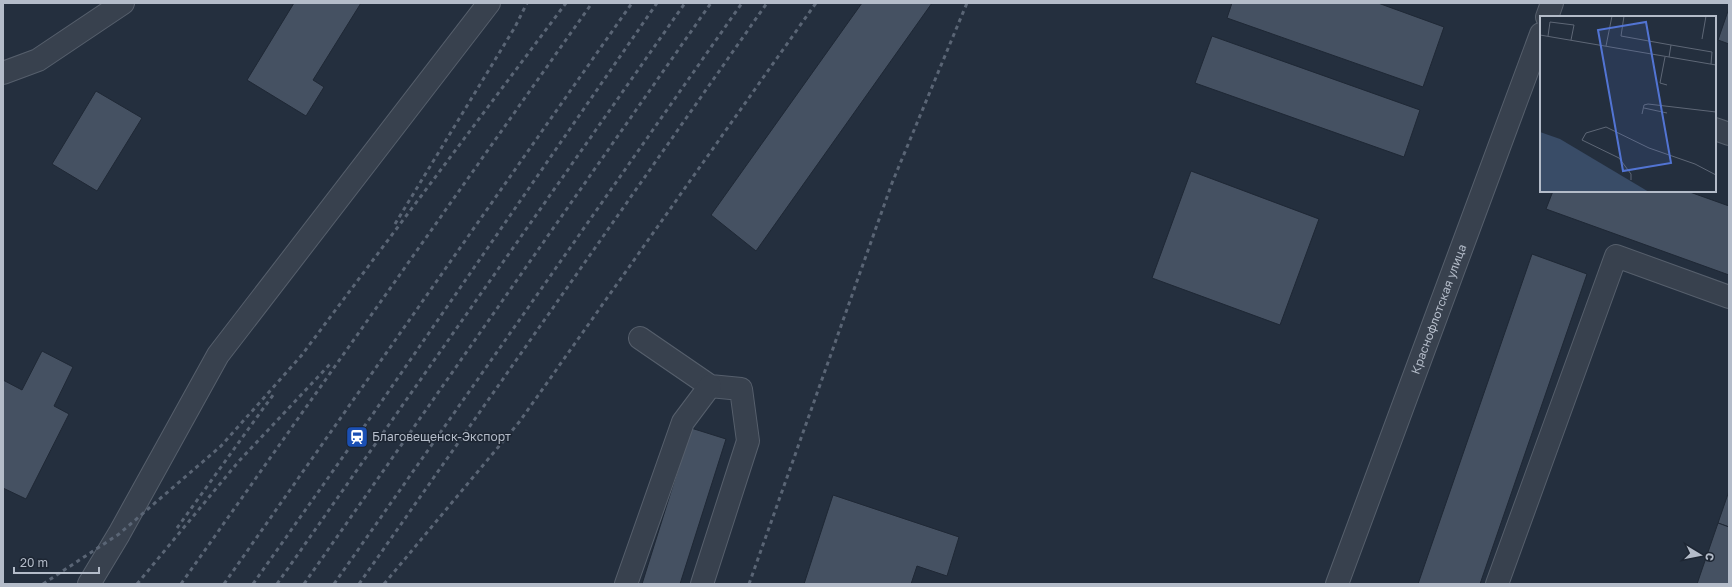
<svg xmlns="http://www.w3.org/2000/svg" width="1732" height="587" font-family="'Golos Text',sans-serif">
<rect width="100%" height="100%" fill="#242f3e"/>
<g fill="#455162" stroke="#1f2835">
<polygon points="294,3 361,3 313,80 324,87 306,116 247,80"/>
<polygon points="862,3 932,3 756,251 711,215"/>
<polygon points="1232,3 1378,3 1444,27 1423,87 1227,18"/>
<polygon points="1729,8 1729,44 1718,40"/>
<polygon points="1212,36 1420,110 1404,157 1195,83"/>
<polygon points="96,91 142,118 97,191 52,164"/>
<polygon points="1191,171 1319,219 1280,325 1152,278"/>
<polygon points="1553,191 1687,191 1729,206 1729,275 1546,209"/>
<polygon points="1532,254 1587,274 1480,584 1418,584"/>
<polygon points="42,351 73,367 54,406 69,414 26,499 3,488 3,380 22,390"/>
<polygon points="691,428 726,439 680,584 642,584"/>
<polygon points="1729,491 1729,527 1718,523"/>
<polygon points="833,495 959,537 947,576 917,566 911,584 804,584"/>
<polygon points="1718,523 1729,527 1729,584 1697,584"/>
</g>
<g fill="none" stroke-linecap="round" stroke-linejoin="round">
<g stroke="#565f6c" stroke-width="24">
<g id="minor">
<polyline points="1547,17 1552,3"/>
<polyline points="3,73 38,60 123,3"/>
<polyline points="1715,129 1729,134"/>
<polyline points="640,338 710,386 741,389 748,441 702,584"/>
<polyline points="89,584 119,534 218,355 489,3"/>
<polyline points="626,584 683,422 710,386"/>
<path id="s1" d="M 1337,584 L 1541,34"/>
<polyline points="1497,584 1616,256 1729,297"/>
</g>
</g>
<use href="#minor" stroke="#38414e" stroke-width="22"/>
<g stroke="#5a6575" stroke-width="3" stroke-dasharray="4 4" stroke-linecap="butt">
<polyline points="395,224 515,27 527,3"/>
<polyline points="177,528 273,395"/>
<polyline points="43,584 119,534 221,446 301,356 566,3"/>
<polyline points="137,584 239,461 331,363"/>
<polyline points="181,584 592,3"/>
<polyline points="224,584 632,3"/>
<polyline points="253,584 357,437 657,3"/>
<polyline points="277,584 685,3"/>
<polyline points="304,584 711,3"/>
<polyline points="334,584 742,3"/>
<polyline points="359,584 767,3"/>
<polyline points="384,584 520,421 816,3"/>
<polyline points="749,584 892,183 967,3"/>
</g>
</g>
<defs>
<g id="station-square" transform="scale(1.15)"><rect x="-9" y="-9" width="18" height="18" rx="4" fill="#1a4fb4" stroke="#1d2633"/><path d="M-3-6H3Q5-6 5-4V2Q5 4 3 4L4.5 6H3L1.5 4h-3L-3 6H-4.5L-3 4Q-5 4-5 2V-4Q-5-6-3-6ZM-3.5-4v3h7v-3ZM-3.5 1v1.5H-2V1ZM2 1v1.5H3.5V1Z" fill="#fff"/></g>
</defs>
<g fill-rule="evenodd">
<use href="#station-square" x="357" y="437"/>
</g>
<g text-anchor="middle" stroke-width="3" stroke-linejoin="round" paint-order="stroke">
<g font-size="12" fill="#b4bcc9" stroke="#1d2633">
<text dy="4" stroke="none"><textPath href="#s1" startOffset="293">Краснофлотская улица</textPath></text>
</g>
<g font-size="12" fill="#b4bcc9" stroke="#1d2633" text-anchor="start">
<text x="372" y="441">Благовещенск-Экспорт</text>
</g>
</g>
<g transform="translate(1540 16)">
<rect width="176" height="176" fill="#242f3e"/>
<path d="M 0,116 L 20,123 L 109,176 L 0,176 Z" fill="#394c67"/>
<path fill="none" stroke="#5e6776" stroke-width="1" d="M 84,0 L 81,20 L 131,29M 0,19 L 176,49M 8,20 L 10,6 L 34,9 L 31,24M 162,23 L 166,0M 66,30 L 72,0M 125,41 L 120,67 L 127,69M 129,41 L 131,29 L 172,36 L 171,48M 104,92 L 127,97M 102,98 L 104,89 L 108,88 L 176,96M 91,164 L 91,158 L 79,142 L 42,124 L 46,117 L 66,111 L 109,132 L 155,148 L 176,159"/>
<path fill="#5274d3" fill-opacity="0.15" stroke="#5274d3" stroke-width="2" d="M 106,6 L 131,147 L 83,155 L 58,14 Z"/>
<rect width="176" height="176" fill="none" stroke="#b4bcc9" stroke-width="2"/>
</g>
<rect width="1732" height="587" fill="none" stroke="#b4bcc9" stroke-width="8"/>
<g transform="translate(1700 555) rotate(100)" stroke="#1d2633" stroke-width="3" paint-order="stroke">
<path d="M0-3L7 15L0 10L-7 15Z" fill="#b4bcc9"/>
<text y="-6" font-size="11" font-weight="bold" text-anchor="middle" fill="#b4bcc9">С</text>
</g>
<path d="M14 567v6h85v-6" fill="none" stroke="#b4bcc9" stroke-width="2"/>
<text x="20" y="567" font-size="12" fill="#b4bcc9" stroke="#1d2633" stroke-width="3" paint-order="stroke">20 m</text>
</svg>
